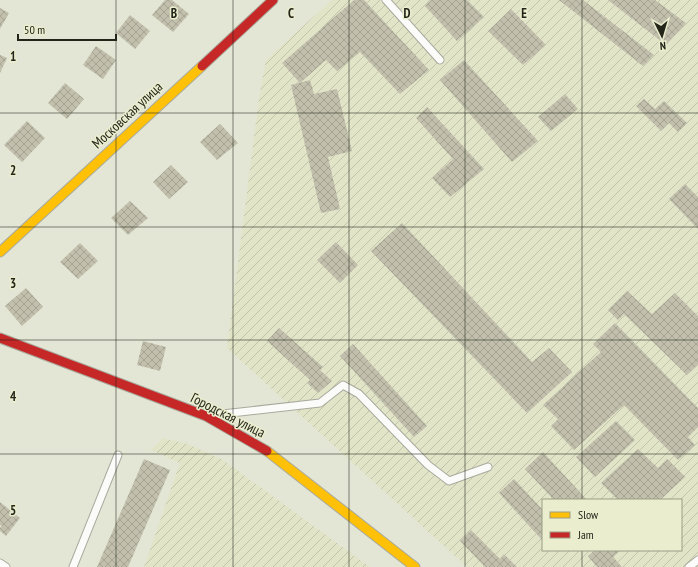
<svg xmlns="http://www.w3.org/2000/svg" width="698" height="567" font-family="'PT Sans Narrow',sans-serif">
<defs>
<pattern id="industrial-furrows" width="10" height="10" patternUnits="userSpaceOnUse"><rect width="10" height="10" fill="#e1e4c7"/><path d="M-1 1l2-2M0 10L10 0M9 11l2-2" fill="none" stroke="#c1c3aa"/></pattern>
<pattern id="building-cross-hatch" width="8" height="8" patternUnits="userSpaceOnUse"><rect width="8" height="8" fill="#c2c0ad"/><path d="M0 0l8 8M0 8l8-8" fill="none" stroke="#a6a594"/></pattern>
</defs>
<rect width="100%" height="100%" fill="#e4e6d5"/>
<g fill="url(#industrial-furrows)" fill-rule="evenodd">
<path d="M 332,0 L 698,0 L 698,567 L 467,567 L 227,348 L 259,98 L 266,60 ZM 543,500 L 681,500 L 681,550 L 543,550 Z"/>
<polygon points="163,438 188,444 223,460 370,567 144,567 180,463 151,450"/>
</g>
<g fill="url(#building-cross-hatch)">
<polygon points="165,0 172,0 189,14 173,32 152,15"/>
<polygon points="354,0 364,0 429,70 400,94 360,52 337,71 326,60 300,83 282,63"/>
<polygon points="431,0 467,0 484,17 457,41 425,6"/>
<polygon points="559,0 583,0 654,55 643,66"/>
<polygon points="608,0 655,0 686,23 666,45"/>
<polygon points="0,8 9,13 0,29"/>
<polygon points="511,9 546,45 523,65 488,31"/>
<polygon points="130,15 150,31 135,49 116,33"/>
<polygon points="96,46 116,60 103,79 83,65"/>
<polygon points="0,55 7,58 0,73"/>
<polygon points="464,60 538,141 512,162 440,80"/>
<polygon points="310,80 314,94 337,89 352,151 328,157 340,209 321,213 291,85"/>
<polygon points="65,83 84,99 67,119 48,103"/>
<polygon points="565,94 578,109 551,131 538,117"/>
<polygon points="644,99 655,109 664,101 687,123 678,132 669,123 661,131 636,106"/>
<polygon points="427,107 484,169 450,197 432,178 453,159 416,118"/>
<polygon points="27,121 45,138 22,162 4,145"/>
<polygon points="220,124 238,143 217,160 200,142"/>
<polygon points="171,165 188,182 169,199 153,182"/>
<polygon points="685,184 698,197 698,229 669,199"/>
<polygon points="130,201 148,218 128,235 111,218"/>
<polygon points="402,223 532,362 549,348 572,372 527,413 371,251"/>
<polygon points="336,242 358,265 340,283 317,260"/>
<polygon points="80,243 98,261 78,279 60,262"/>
<polygon points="26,288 43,307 22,326 5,306"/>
<polygon points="627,291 652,314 675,293 698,316 698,365 687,375 624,314 618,320 608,310"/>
<polygon points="615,323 698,408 698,427 688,437 695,445 678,460 624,405 574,450 551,426 558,419 543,405 601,352 593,344"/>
<polygon points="279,328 323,367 320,370 332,381 318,393 307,383 310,380 267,341"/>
<polygon points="143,341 166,347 160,371 137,365"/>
<polygon points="353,344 427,426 414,437 340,356"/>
<polygon points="616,421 635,440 595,477 576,457"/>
<polygon points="638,449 658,468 667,459 685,477 660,500 618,500 601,483"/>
<polygon points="543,452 587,500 554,500 525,469"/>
<polygon points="144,459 170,470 128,567 97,567"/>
<polygon points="514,479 543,510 543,541 499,493"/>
<polygon points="0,502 20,518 6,536 0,531 0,528 2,526 0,525"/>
<polygon points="471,530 500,559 504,554 517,567 485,567 460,541"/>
<polygon points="595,550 621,550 613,557 622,567 597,567 588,556"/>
</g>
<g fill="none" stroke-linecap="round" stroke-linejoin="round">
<g stroke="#a9aa9d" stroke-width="9">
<g id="lane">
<polyline points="386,0 440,60"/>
<polyline points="213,415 320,403 343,385 359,394 428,465 449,481 488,467"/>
<polyline points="0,563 6,567"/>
<polyline points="73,567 118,455"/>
<polyline points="689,567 698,560"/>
</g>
</g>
<g stroke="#a9aa9d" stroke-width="11">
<g id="slow">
<polyline points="0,252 202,66"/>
<polyline points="267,451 415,567"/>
</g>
</g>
<g stroke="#a9aa9d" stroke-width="11">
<g id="jam">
<polyline points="202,66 273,0"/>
<polyline points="0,338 206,416 267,451"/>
</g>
</g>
<use href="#lane" stroke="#fbfbf9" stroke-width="7"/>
<use href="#slow" stroke="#ffc107" stroke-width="9"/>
<use href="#jam" stroke="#c62828" stroke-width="9"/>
</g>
<path fill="none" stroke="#232519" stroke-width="1" stroke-opacity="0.55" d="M 116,0 L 116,567M 233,0 L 233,567M 349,0 L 349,567M 465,0 L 465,567M 582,0 L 582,500M 0,113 L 698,113M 0,227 L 698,227M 0,340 L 698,340M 0,454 L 698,454M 582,550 L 582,567"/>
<g text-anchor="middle" stroke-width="3" stroke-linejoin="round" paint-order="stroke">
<g font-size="14" fill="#232519" stroke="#eaedce">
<text transform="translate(127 115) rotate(-43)" y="5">Московская улица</text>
<text transform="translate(228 415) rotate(27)" y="5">Городская улица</text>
</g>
</g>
<g font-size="13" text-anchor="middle" font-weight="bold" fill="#232519" stroke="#eaedce" stroke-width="3" stroke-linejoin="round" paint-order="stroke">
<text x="174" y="18">B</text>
<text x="291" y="18">C</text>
<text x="407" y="18">D</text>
<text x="524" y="18">E</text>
<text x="13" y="61">1</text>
<text x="13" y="175">2</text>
<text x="13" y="288">3</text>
<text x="13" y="401">4</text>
<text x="13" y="515">5</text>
</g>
<rect x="542" y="499" width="140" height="52" fill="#eaedce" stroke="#9a9d86"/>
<rect x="550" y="512" width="20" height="6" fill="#ffc107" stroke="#9a9d86"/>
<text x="578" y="519" font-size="12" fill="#232519">Slow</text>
<rect x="550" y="532" width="20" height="6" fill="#c62828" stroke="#9a9d86"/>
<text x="578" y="539" font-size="12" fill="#232519">Jam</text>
<g transform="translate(662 36) rotate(175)" stroke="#eaedce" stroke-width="3" paint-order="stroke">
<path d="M0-3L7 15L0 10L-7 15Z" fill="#232519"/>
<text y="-6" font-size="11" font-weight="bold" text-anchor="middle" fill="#232519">N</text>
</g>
<path d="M18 34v6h98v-6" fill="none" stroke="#232519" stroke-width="2"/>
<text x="24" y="34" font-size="12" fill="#232519" stroke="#eaedce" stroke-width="3" paint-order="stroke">50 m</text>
</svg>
